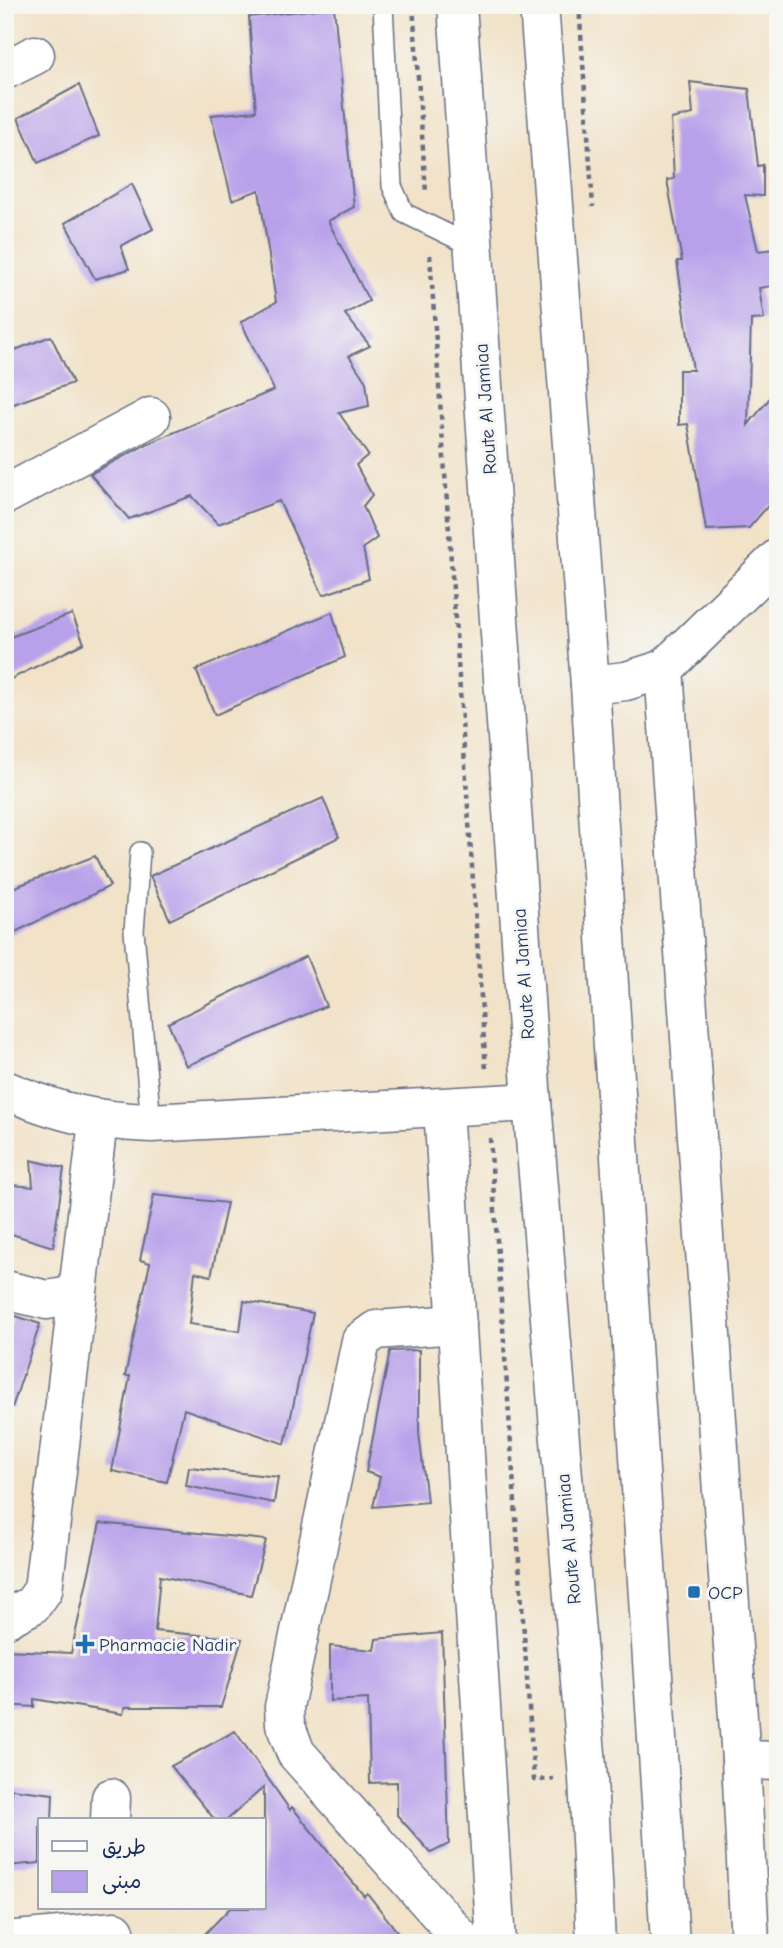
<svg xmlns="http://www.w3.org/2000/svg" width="783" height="1948" font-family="'Comic Neue','Playpen Sans Arabic',sans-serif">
<rect width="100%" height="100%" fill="#f6f6f2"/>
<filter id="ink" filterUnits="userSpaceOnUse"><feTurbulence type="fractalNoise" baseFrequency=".0143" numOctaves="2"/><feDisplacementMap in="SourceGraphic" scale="14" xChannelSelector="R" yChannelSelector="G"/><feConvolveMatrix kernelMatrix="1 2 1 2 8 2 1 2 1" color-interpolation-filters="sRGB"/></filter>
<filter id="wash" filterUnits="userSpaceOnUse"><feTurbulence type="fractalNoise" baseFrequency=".00686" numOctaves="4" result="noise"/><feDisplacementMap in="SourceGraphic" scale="28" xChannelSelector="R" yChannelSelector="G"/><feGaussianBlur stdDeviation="1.57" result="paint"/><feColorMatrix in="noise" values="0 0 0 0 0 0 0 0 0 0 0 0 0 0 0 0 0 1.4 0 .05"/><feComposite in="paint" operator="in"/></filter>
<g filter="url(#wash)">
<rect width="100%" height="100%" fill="#f1e2c8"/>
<g id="blocks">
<g fill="#b8a0ea">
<polygon points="334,7 354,207 328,221 369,301 345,314 370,346 349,356 366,382 369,406 339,413 368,455 356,465 372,495 363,506 377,538 363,548 369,579 323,595 279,501 218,524 192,496 129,519 90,474 147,444 274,390 241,322 276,302 259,190 232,200 211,115 256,111 249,17"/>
<polygon points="690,82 749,89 758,166 763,165 763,196 745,195 758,251 774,249 778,275 778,285 759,288 764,319 751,320 748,425 778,388 778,494 749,528 706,530 688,424 679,425 679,370 693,370 677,261 682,261 667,180 674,179 671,119 693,114"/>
<polygon points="79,85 99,136 38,163 18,118"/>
<polygon points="132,184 153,229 121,246 129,269 95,279 65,223"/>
<polygon points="51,336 73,383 5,407 5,354"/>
<polygon points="332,612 345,657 215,715 196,670"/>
<polygon points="72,614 84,643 5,682 5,639"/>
<polygon points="323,798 339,837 170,920 150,876"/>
<polygon points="95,856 110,886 5,937 5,891"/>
<polygon points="306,956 326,1006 186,1066 168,1023"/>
<polygon points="31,1160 64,1168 53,1247 5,1232 5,1184 33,1187"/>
<polygon points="154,1195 227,1203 211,1276 195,1272 189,1324 240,1331 244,1301 313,1313 285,1444 184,1409 167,1482 112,1471 130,1376 125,1376 150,1263 140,1260"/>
<polygon points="13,1315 40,1324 12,1408 5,1407 5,1354"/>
<polygon points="419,1350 419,1432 427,1502 373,1507 380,1477 366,1472 390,1351"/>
<polygon points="189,1467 278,1477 274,1503 186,1486"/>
<polygon points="100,1523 266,1540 251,1595 160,1576 155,1631 242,1639 221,1707 125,1707 123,1714 34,1699 34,1707 5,1705 5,1650 71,1653"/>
<polygon points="442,1633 449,1844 431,1853 397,1815 397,1782 370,1783 368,1699 330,1701 330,1646 374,1650 376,1639"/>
<polygon points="235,1731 290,1810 292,1807 364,1896 367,1893 406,1943 196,1943 230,1908 264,1908 264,1787 227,1820 215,1820 171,1766"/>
<polygon points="11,1789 53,1794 52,1820 40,1820 40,1863 5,1866 5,1820 12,1819"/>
</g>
</g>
</g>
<g filter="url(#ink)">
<use href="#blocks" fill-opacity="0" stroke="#666e83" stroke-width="2"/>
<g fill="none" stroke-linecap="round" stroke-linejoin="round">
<g stroke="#666e83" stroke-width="22">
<g id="service">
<polyline points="383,5 392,186 404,213 474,247"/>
<polyline points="140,852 134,931 151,1123"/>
</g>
</g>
<g stroke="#666e83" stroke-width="41">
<g id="minor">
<polyline points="5,70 35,55"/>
<polyline points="5,495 151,417"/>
<polyline points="664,669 741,1760 750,1943"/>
<polyline points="590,685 626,681 664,669 778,558"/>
<path d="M 5,1090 C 59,1112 92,1121 151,1123 L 532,1102"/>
<polyline points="443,1108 496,1943"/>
<polyline points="5,1290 47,1300 77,1295"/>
<polyline points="457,1324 376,1330 361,1341 284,1707 285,1724 296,1753 465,1943"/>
<polyline points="5,1619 32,1605 43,1590 98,1121"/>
<polyline points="741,1760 778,1761"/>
<polyline points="110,1820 111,1798"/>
<polyline points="5,1941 115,1931"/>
</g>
</g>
<g stroke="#666e83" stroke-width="41">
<g id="primary">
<polyline points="457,5 532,1102 588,1778 596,1943"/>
<polyline points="539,5 590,685 670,1943"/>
</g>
</g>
<g stroke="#666e83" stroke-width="4.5" stroke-dasharray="5 5" stroke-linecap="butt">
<polyline points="413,5 426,193"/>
<polyline points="579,5 593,207"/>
<polyline points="430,255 486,1070"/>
<polyline points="490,1138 534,1780 554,1779"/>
</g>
<use href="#service" stroke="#fff" stroke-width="19"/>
<use href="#minor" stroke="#fff" stroke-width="38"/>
<use href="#primary" stroke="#fff" stroke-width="38"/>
</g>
</g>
<g fill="#1f6fb2" stroke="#f6f6f2" stroke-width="2.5">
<rect x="687" y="1585" width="14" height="14" rx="3.5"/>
<path d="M81.5 1633.5h7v7h7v7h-7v7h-7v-7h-7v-7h7z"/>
</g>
<g text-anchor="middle" stroke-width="6" stroke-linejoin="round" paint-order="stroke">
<g font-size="19" fill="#1b2f5e" stroke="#f6f6f2">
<text transform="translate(485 409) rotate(-94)" y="7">Route Al Jamiaa</text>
<text transform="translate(523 974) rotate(-94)" y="7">Route Al Jamiaa</text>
<text transform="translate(568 1539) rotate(-95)" y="7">Route Al Jamiaa</text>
</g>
<g font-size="19" fill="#1b2f5e" stroke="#f6f6f2" text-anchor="start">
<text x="708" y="1599">OCP</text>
<text x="99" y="1651">Pharmacie Nadir</text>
</g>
</g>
<rect width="783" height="1948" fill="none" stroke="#f6f6f2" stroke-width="28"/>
<rect x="38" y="1818" width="228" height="91" fill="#f6f6f2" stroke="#9ea6b7" stroke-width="2"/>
<rect x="52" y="1841" width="35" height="10" fill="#ffffff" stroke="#9ea6b7" stroke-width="2"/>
<text x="102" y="1854" font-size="21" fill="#1b2f5e">طريق</text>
<rect x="52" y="1871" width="35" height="21" fill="#b8a0ea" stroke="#9ea6b7" stroke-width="2"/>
<text x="102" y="1888" font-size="21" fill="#1b2f5e">مبنى</text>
</svg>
